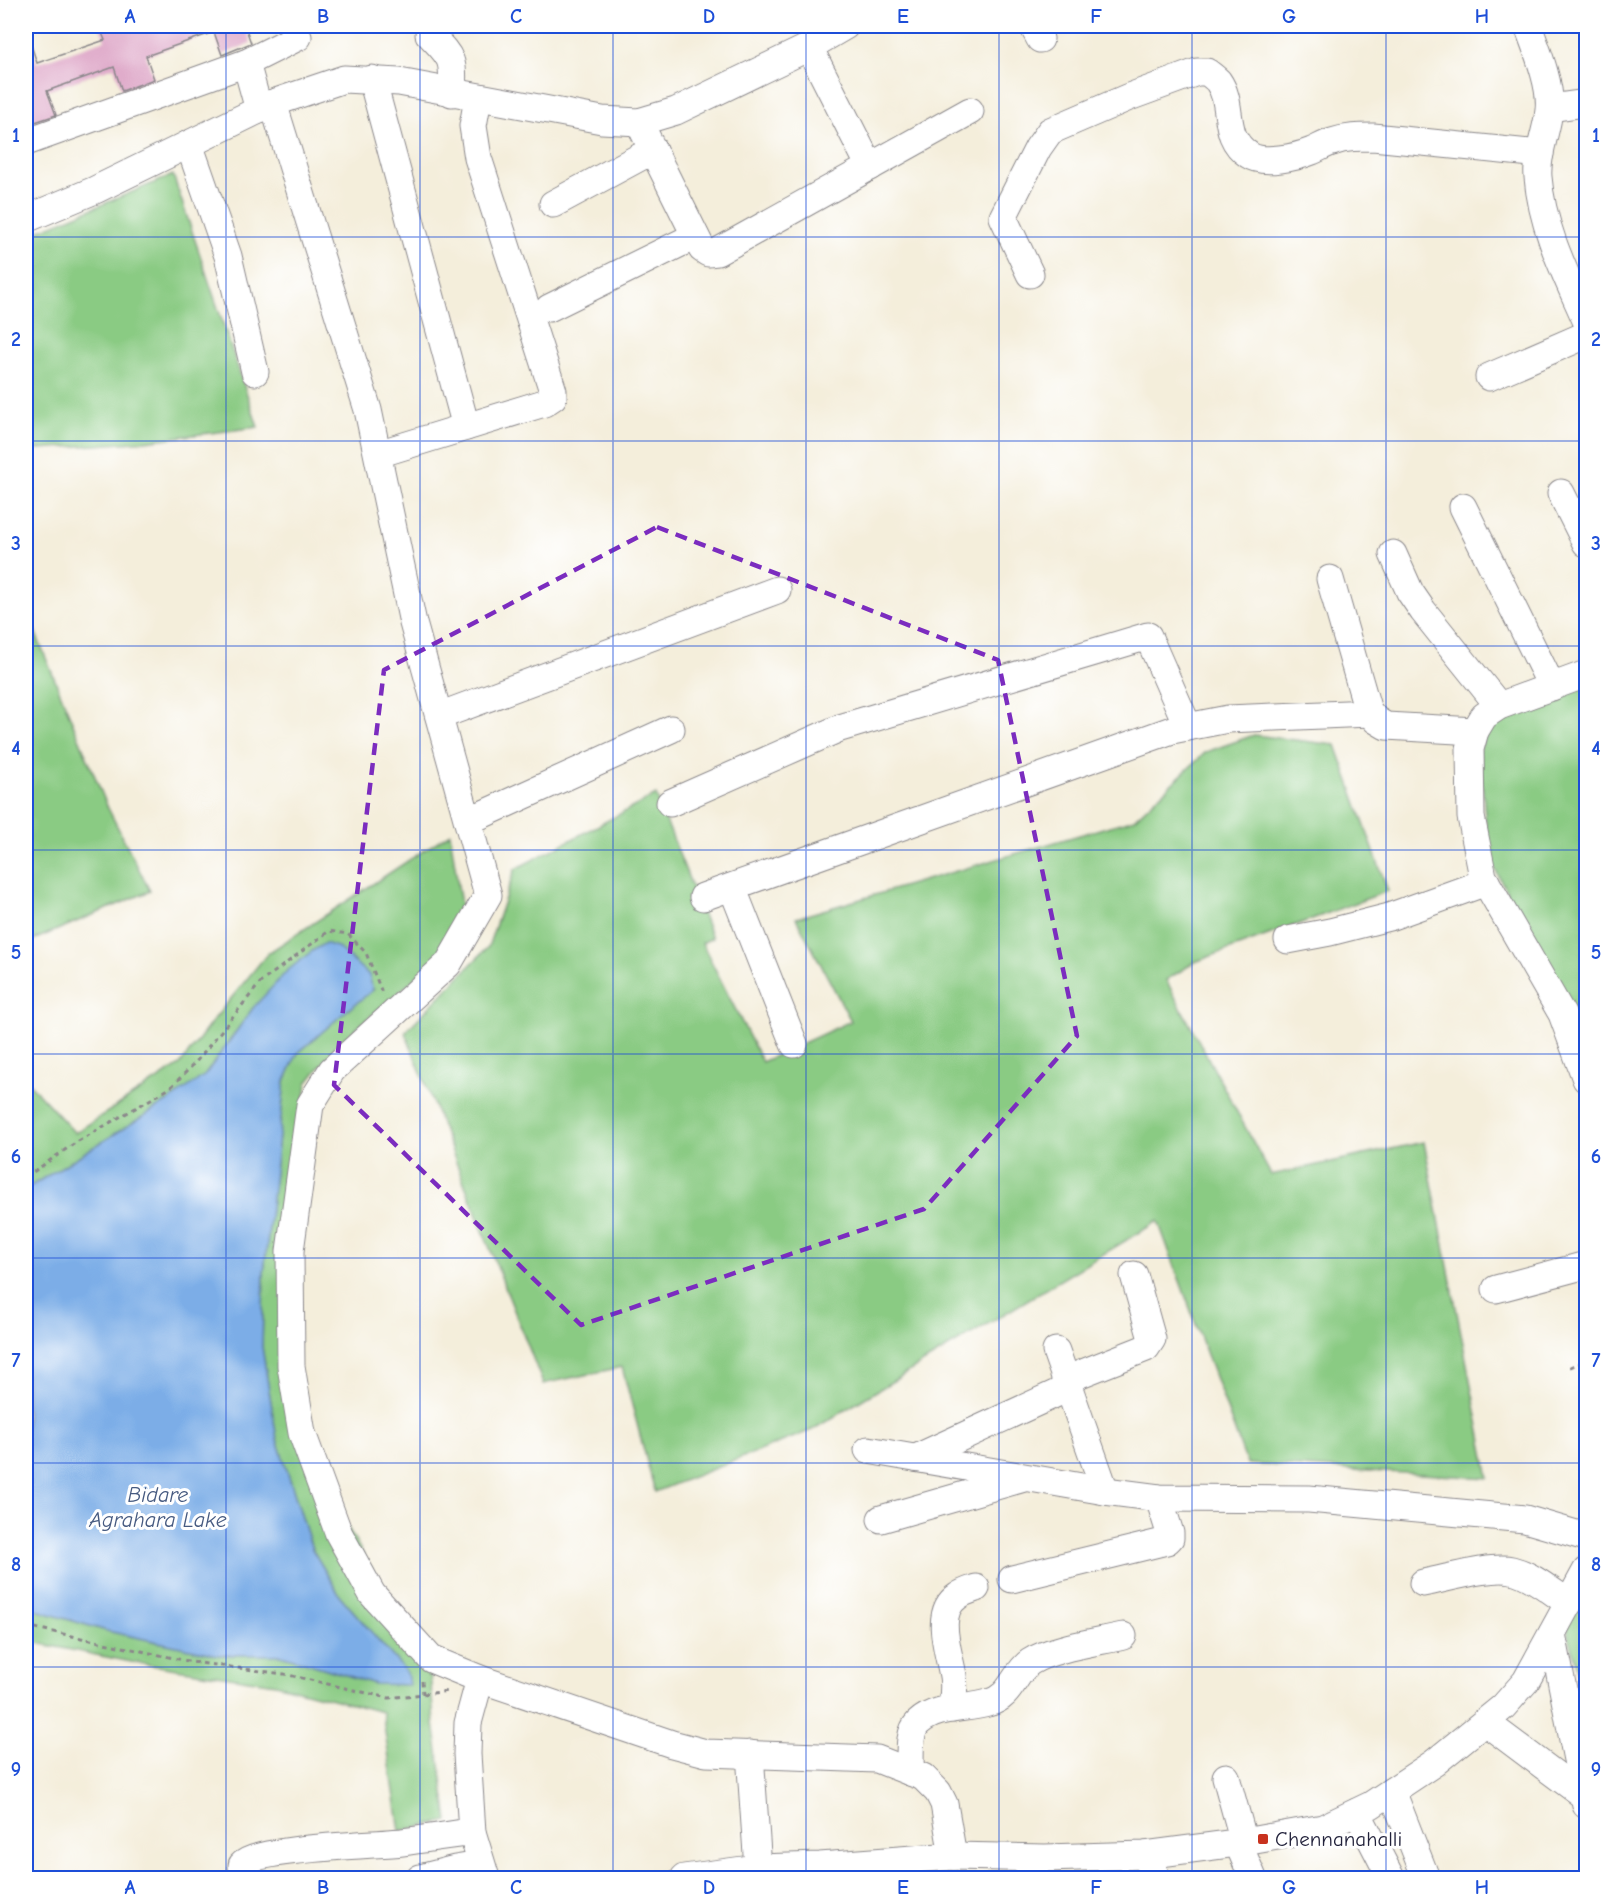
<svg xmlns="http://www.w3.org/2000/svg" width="1612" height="1904" font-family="'Comic Neue',sans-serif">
<rect width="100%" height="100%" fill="#fff"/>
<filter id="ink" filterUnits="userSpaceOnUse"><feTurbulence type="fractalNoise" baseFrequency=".0167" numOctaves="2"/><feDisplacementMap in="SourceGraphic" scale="12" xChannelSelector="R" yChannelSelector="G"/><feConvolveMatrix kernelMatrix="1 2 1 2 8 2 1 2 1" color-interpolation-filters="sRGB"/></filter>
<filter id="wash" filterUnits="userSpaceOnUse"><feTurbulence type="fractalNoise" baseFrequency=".008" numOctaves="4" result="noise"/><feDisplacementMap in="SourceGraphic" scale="24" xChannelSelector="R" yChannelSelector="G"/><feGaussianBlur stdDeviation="1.35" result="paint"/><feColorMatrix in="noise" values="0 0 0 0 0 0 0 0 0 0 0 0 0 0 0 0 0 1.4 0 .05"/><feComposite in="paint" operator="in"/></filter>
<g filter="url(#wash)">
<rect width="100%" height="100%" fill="#f4eedb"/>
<g fill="#8acb83" stroke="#56765f" stroke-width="1.5">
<polygon points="173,175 258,427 137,442 26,450 26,236"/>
<polygon points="26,610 108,808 150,891 26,943"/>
<polygon points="1586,683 1586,1058 1537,952 1489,857 1479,751 1490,721"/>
<polygon points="1254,735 1336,745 1388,891 1195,962 1166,980 1271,1175 1424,1142 1489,1478 1247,1464 1158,1221 812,1430 655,1492 622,1367 543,1384 405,1032 488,947 515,869 656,795 712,938 702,943 762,1062 851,1021 796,918 1134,819 1206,752"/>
<polygon points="450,833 461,905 433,963 338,1044 307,1083 282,1259 295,1435 430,1672 434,1723 448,1821 400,1831 382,1712 275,1684 131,1662 26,1641 26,1607 107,1631 218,1655 281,1655 375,1684 407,1673 340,1596 312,1549 277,1439 262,1347 264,1272 285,1081 297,1054 345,1012 373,990 253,1008 205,1075 173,1098 26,1189 26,1080 75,1133 180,1065 211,1023 268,953"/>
<polygon points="1586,1584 1586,1699 1566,1625"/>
</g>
<polygon fill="#7cade7" stroke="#4f6891" stroke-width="1.5" points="325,943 337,947 369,975 373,990 345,1012 297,1054 285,1081 264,1272 262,1347 277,1439 312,1549 340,1596 407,1673 409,1685 375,1684 281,1655 218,1655 107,1631 26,1607 26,1189 173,1098 205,1075 253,1008 287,971 312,951"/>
<g id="blocks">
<polygon fill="#e0accb" points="99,26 245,26 251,43 222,55 214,32 146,56 154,79 122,91 114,67 47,91 56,115 26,125 26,36 28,36 37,63 105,40"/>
</g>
</g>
<g filter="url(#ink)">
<use href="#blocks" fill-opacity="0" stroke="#8b888b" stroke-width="1.5"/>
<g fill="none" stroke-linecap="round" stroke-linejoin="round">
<g stroke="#8b888b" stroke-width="29">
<g id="minor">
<polyline points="1033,26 1040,39"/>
<path d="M 1528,26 C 1536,48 1552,86 1549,110 C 1547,132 1536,154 1538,177 C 1542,228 1566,275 1586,320"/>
<path d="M 429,34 C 452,58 454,58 452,93"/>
<polyline points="809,47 870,167"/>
<polyline points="246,63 259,110"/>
<polyline points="372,79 466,427"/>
<polyline points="273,103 368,410 413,623 488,895 448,964 332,1070 310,1105 290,1251 291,1366 302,1433 339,1534 372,1594 431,1659 480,1679 672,1744 706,1753 877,1759 923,1777 938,1792 944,1804 953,1856"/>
<polyline points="1550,108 1586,103"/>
<polyline points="639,122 702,249 708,253 717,252 970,111"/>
<polyline points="26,142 246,63 298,37 292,26"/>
<polyline points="189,144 228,256 255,372"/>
<polyline points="553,204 653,150"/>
<polyline points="26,219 95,190 273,103 344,79 399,82 602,120 639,122 676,111 809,47 845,26"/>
<path d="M 1030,274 L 1003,217 L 1038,148 L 1050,131 L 1129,97 L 1197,72 L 1207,72 C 1211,75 1215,78 1218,81 C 1235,105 1220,136 1249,155 C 1263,165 1297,157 1312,151 C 1319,148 1325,144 1332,142 C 1346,137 1359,137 1373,137 L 1540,154"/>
<polyline points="549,308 695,236"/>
<polyline points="1489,377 1586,335"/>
<polyline points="378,454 544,403 553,397 553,391 478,158 473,126 478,98"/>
<polyline points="1561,493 1586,543"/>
<polyline points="1463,507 1552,687"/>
<polyline points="1393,554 1410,592 1423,611 1499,706"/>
<polyline points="1330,579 1368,711 1376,720 1386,726 1475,731"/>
<polyline points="1586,674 1499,706 1484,716 1475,731 1470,749 1471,817 1483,877 1562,1014 1586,1079"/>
<polyline points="439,716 777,590"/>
<polyline points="670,803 840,728 1148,636 1188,727"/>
<polyline points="468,821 671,729"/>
<polyline points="732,887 794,1044"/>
<polyline points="703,897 1172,730 1228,719 1370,713"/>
<polyline points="1288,940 1330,932 1389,917 1486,882"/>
<polyline points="1496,1289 1586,1265"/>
<polyline points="1056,1351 1105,1491"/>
<polyline points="1065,1380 1146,1348 1152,1339 1134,1275"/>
<polyline points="868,1450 1105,1491 1159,1498 1309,1499 1525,1519 1586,1537"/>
<polyline points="916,1458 1068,1388"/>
<polyline points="881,1519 1024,1478"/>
<polyline points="1012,1579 1167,1541 1170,1538 1170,1533 1159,1498"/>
<path d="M 1423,1583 C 1446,1579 1491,1565 1512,1570 C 1532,1575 1552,1592 1569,1603"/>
<polyline points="1552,1634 1586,1805"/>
<polyline points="480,1679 468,1723 467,1754 472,1832 486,1878"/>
<path d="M 952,1709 C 953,1698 955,1686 953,1676 C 949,1652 933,1612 958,1596 C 963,1592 970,1590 976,1588"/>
<polyline points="1485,1722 1584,1796"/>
<polyline points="750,1754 758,1868"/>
<path d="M 910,1772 C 911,1758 907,1734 918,1723 C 937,1705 965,1710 988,1703 C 1012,1697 1013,1674 1030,1662 C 1051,1648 1098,1642 1123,1636"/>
<polyline points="1226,1777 1244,1842"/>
<polyline points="1392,1791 1426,1878"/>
<polyline points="1357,1812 1391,1878"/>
<polyline points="1238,1843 1253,1878"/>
<polyline points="1145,1855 1157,1878"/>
<path d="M 243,1878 L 242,1865 C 256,1848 374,1845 402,1842 C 425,1839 449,1835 472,1832"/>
<polyline points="420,1878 455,1869 480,1865"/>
<polyline points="684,1878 758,1868 820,1866 953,1856 1045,1858 1145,1855 1244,1842 1323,1828 1371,1805 1434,1763 1503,1707 1526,1681 1586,1571"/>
</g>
</g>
<g stroke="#8b888b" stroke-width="3" stroke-dasharray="4.5 4.5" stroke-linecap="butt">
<polyline points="26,1177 75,1143 170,1088 195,1063 261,982 329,931 348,934 366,953 383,995"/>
<polyline points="1570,1367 1586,1361"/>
<polyline points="26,1626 192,1662 284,1674 389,1698 449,1691"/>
<polyline points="422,1681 423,1694"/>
</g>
<use href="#minor" stroke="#fff" stroke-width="27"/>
</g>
</g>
<path fill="none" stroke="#7b2cbf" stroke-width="4.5" stroke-dasharray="12 8" stroke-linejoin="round" d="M 657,527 L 998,660 L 1077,1036 L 924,1209 L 581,1325 L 334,1085 L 384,670 Z"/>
<path fill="none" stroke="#1d4ed8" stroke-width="1.5" stroke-opacity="0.55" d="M 226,26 L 226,1878M 420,26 L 420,1878M 613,26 L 613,1878M 806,26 L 806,1878M 999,26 L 999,1878M 1192,26 L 1192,1878M 1386,26 L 1386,1878M 26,237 L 1586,237M 26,441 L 1586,441M 26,646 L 1586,646M 26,850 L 1586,850M 26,1054 L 1586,1054M 26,1258 L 1586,1258M 26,1463 L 1586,1463M 26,1667 L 1586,1667"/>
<rect fill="#c8321e" stroke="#fff" stroke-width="2" x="1257" y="1833" width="12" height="12" rx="3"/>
<g text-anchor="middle" stroke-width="6" stroke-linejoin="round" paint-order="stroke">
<g font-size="21" fill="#22223b" stroke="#fff" text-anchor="start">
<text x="1275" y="1846">Chennanahalli</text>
</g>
<g font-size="22" font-style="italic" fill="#465a80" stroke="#fff">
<text x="158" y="1502">Bidare<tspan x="158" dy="25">Agrahara Lake</tspan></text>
</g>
</g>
<rect width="1612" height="1904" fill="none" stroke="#fff" stroke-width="66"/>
<rect x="33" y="33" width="1546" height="1838" fill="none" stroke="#1d4ed8" stroke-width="2"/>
<g font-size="20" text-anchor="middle" font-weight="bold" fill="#1d4ed8">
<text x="130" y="23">A</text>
<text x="323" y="23">B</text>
<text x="516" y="23">C</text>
<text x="709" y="23">D</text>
<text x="903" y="23">E</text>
<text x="1096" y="23">F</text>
<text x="1289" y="23">G</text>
<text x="1482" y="23">H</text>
<text x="16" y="142">1</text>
<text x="1596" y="142">1</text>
<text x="16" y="346">2</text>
<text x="1596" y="346">2</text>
<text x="16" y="550">3</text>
<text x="1596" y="550">3</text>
<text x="16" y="755">4</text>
<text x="1596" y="755">4</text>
<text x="16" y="959">5</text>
<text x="1596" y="959">5</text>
<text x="16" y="1163">6</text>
<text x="1596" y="1163">6</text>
<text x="16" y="1367">7</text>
<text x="1596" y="1367">7</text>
<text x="16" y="1571">8</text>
<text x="1596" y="1571">8</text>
<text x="16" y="1776">9</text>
<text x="1596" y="1776">9</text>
<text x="130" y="1894">A</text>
<text x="323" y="1894">B</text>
<text x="516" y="1894">C</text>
<text x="709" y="1894">D</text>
<text x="903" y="1894">E</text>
<text x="1096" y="1894">F</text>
<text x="1289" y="1894">G</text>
<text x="1482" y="1894">H</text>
</g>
</svg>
